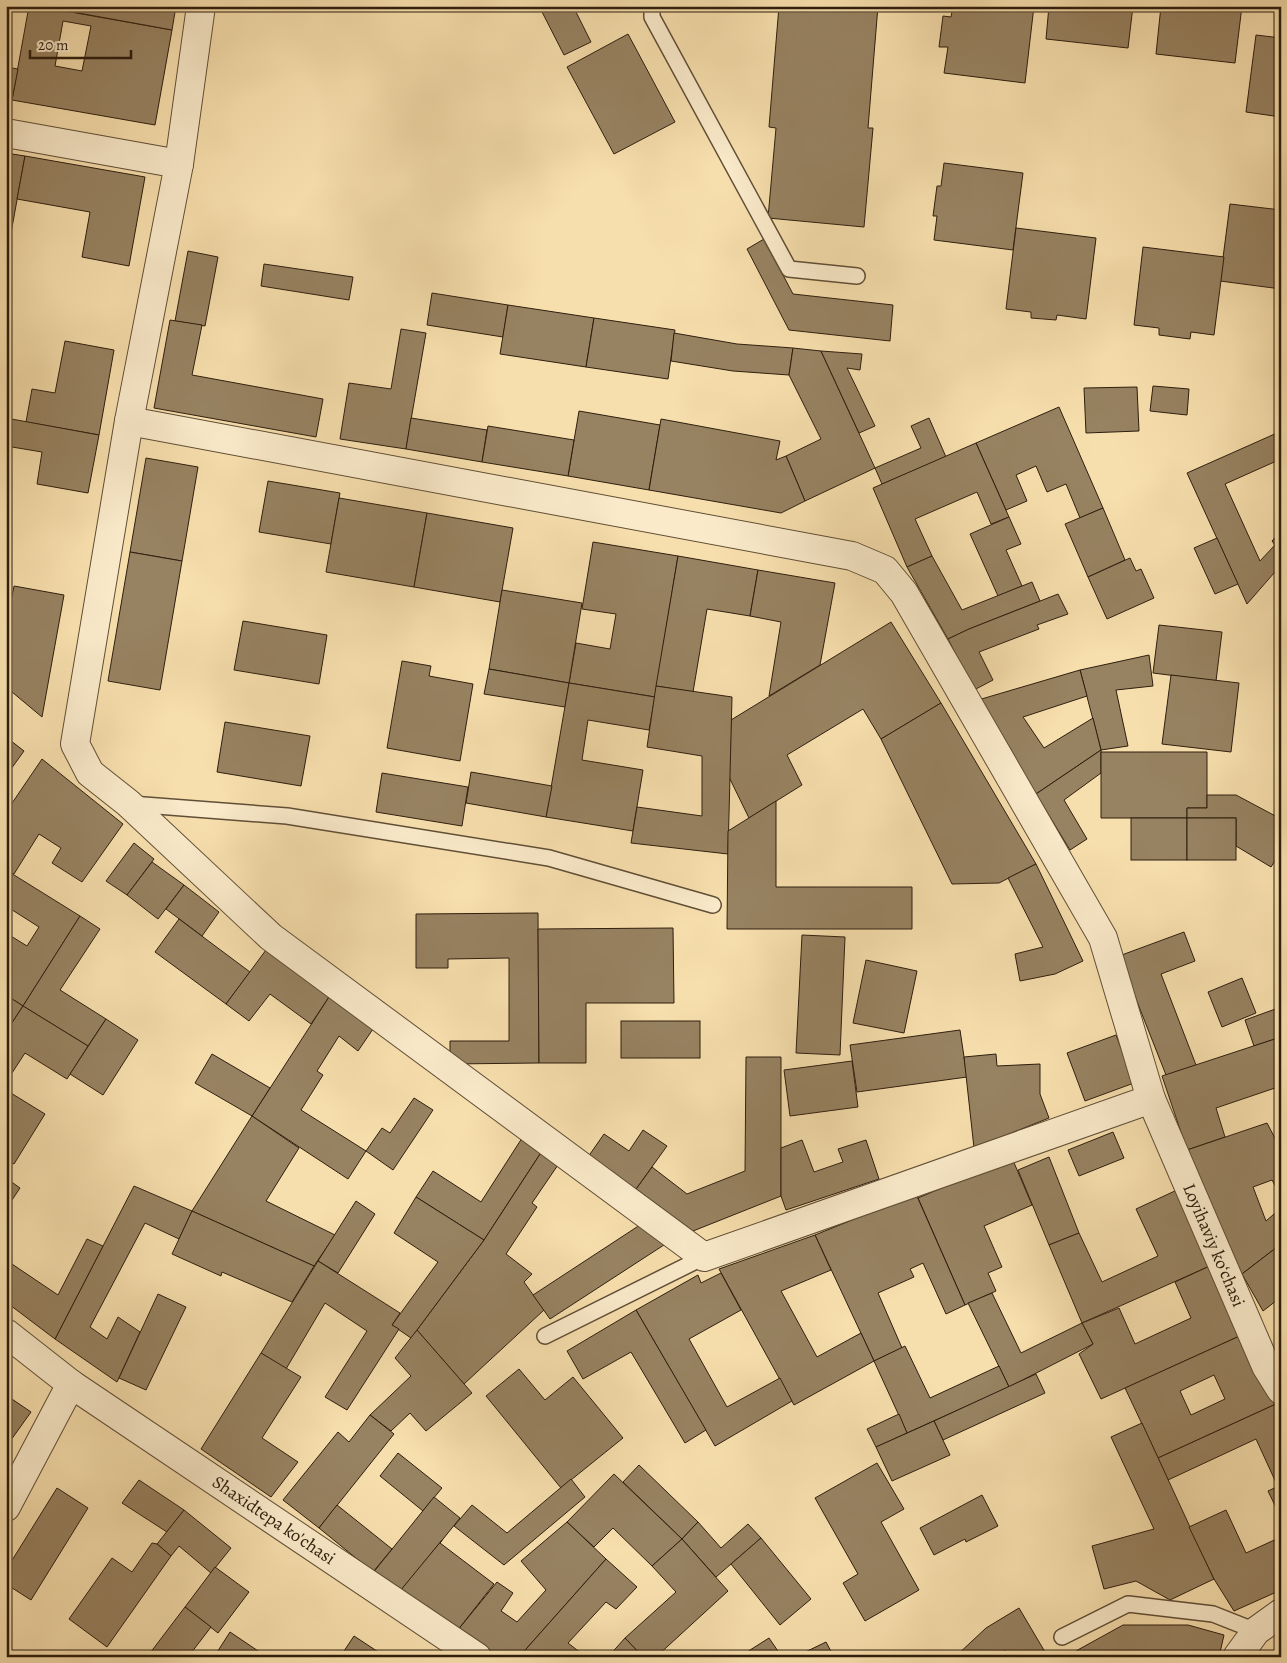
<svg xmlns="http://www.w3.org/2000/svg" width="1287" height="1663" font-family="Alegreya,serif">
<rect width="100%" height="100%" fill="#f7dfad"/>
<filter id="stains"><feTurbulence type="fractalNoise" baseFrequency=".004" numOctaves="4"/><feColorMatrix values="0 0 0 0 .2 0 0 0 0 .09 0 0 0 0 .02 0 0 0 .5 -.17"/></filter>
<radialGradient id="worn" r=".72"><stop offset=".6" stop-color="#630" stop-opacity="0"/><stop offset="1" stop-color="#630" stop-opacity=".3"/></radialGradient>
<g fill="#978261" stroke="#2e1e0e" fill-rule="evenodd">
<path d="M 29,6 L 37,6 L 172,30 L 155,125 L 12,100 ZM 63,21 L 91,26 L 82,71 L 55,66 Z"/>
<polygon points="37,6 56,6 56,9"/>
<polygon points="74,6 176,6 172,30 73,12"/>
<polygon points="539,6 573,6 591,42 564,55"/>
<polygon points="779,6 878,6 868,128 873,128 864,227 768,218 776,128 769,127"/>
<polygon points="953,6 1034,6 1025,83 944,73 948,47 939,47 943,16 951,17"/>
<polygon points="1049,6 1133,6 1128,48 1046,39"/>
<polygon points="1161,6 1242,6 1235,63 1156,54"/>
<polygon points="628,34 675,122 614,154 567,67"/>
<polygon points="1256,35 1281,38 1281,117 1246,112"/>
<polygon points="6,67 18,69 12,100 6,99"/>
<polygon points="6,153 25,156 9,244 6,244"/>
<polygon points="25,156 145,177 129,266 82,257 90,212 17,199"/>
<polygon points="944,163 1023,173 1013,250 934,240 937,216 933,216 937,186 941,186"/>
<polygon points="1230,204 1281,210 1281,289 1220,281"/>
<polygon points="1016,228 1096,238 1086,319 1057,315 1056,320 1031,318 1031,312 1006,309"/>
<polygon points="764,239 793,294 893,305 890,341 789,330 747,249"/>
<polygon points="1143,247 1224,257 1214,335 1191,332 1190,339 1159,335 1159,328 1134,325"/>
<polygon points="188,251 218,257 205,326 175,321"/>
<polygon points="264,264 353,277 349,300 261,286"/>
<polygon points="432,293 508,305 503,337 427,325"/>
<polygon points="508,305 594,318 586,367 500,354"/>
<polygon points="594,318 675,330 668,379 586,367"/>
<polygon points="170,320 202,325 192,375 323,399 316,437 154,408"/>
<polygon points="401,329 426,333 406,449 340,439 349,383 391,389"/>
<polygon points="674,333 737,344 793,348 789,375 733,371 671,361"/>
<polygon points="65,341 114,350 99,435 26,422 32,389 55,393"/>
<polygon points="793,348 821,351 875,468 805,501 786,456 821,439 789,375"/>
<polygon points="821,351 862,354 860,370 847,368 875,426 859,433"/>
<polygon points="1153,386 1189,389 1187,415 1150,411"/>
<polygon points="1137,387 1139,431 1086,433 1084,388"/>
<polygon points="1059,407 1103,508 1080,518 1066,484 1047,492 1036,466 1016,475 1027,501 1006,510 976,443"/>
<polygon points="579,411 660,425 649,490 568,476"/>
<polygon points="6,418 99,435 88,493 37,484 42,452 6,446"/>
<polygon points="411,418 487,430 482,462 406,449"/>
<polygon points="929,418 946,457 882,484 875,468 921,448 911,426"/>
<polygon points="661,419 780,441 776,460 786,456 805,501 781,513 649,490"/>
<polygon points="488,426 574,440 568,476 482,462"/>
<polygon points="1277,433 1281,442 1281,459 1225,484 1260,561 1275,545 1272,541 1281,531 1281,565 1247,604 1187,473"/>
<polygon points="976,443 1009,517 991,524 977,492 915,519 932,556 907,567 873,488"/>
<polygon points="146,458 198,467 182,561 130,552"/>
<polygon points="268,481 340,493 331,544 259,532"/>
<polygon points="339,498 427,513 414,587 326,572"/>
<polygon points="1103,508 1125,560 1088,577 1065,524"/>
<polygon points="427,513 513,528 500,602 414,587"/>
<polygon points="1009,517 1021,544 1006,550 1022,586 998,596 970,534"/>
<polygon points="1217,538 1238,584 1215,594 1194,548"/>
<polygon points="593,542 678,556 655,697 569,683 576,643 610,649 616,614 582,609"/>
<polygon points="130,552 182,561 160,690 108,681"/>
<polygon points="678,556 758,570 750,616 707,609 693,692 656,686"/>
<polygon points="932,556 962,610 1032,582 1040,601 969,629 948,639 907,567"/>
<polygon points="1130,558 1136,571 1141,569 1154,598 1107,619 1088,577"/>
<polygon points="758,570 835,583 820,665 769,696 781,622 750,616"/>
<polygon points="14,586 64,595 42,717 6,687 6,626"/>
<polygon points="502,590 582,603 569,683 489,669"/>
<polygon points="1058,594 1068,614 1037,625 1039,629 979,652 993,680 974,690 948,639 969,629"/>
<polygon points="243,621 327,635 319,684 234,670"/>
<polygon points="891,622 941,703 881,739 863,709 787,755 802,785 749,818 729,777 731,720"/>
<polygon points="1159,625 1222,632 1216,681 1153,673"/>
<polygon points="1149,655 1153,686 1116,690 1128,746 1101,750 1080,670"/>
<polygon points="402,661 431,666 429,676 473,684 460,761 387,748"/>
<polygon points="489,669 569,683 565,707 484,694"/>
<polygon points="1080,670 1087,696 1023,717 1044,748 1093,718 1101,750 1036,794 978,700"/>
<polygon points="1171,675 1239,683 1231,752 1162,744"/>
<polygon points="569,683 655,697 649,730 588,720 582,760 643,770 633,831 546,817"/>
<polygon points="656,686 732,697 728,854 631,843 637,807 702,816 702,756 647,747"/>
<polygon points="941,703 1036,864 999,883 952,884 881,739"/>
<polygon points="225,722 310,736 301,786 217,772"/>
<polygon points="6,737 24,751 11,769 6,765"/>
<polygon points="1101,750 1101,773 1064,800 1087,839 1070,850 1036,794"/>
<polygon points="1101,752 1207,752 1207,808 1187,808 1187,818 1101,818"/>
<polygon points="42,759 123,824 82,882 52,863 61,848 39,834 14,874 6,870 6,812"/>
<polygon points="471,772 552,786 546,817 466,803"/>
<polygon points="382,773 468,787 462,826 376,812"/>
<polygon points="1207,795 1236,795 1281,819 1281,851 1271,867 1236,846 1236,818 1187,818 1187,808 1207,808"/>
<polygon points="776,801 776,887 912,887 912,929 727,929 728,831"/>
<rect x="1131" y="818" width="56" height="42"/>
<rect x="1187" y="818" width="49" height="42"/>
<polygon points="134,843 154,859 127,895 106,881"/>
<polygon points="152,862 184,885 158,919 127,895"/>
<polygon points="1036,864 1083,961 1055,974 1020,981 1015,954 1043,947 1008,878"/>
<polygon points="6,870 80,916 23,1006 6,995 6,933 27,946 39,927 6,906"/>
<polygon points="184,885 219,912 202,936 166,909"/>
<polygon points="538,913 539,1063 450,1064 450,1041 509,1041 509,958 448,959 448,968 416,968 416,914"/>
<polygon points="80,916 100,929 60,990 106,1019 88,1046 23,1006"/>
<polygon points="179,919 250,972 226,1004 155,952"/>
<polygon points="673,928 674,1003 586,1003 586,1063 539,1063 538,929"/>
<polygon points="1184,932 1195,961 1161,974 1196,1065 1166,1075 1119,956"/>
<polygon points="802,935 845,937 840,1055 796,1053"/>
<polygon points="266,950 329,997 311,1024 270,994 249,1021 226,1004"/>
<polygon points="866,960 917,971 904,1033 853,1023"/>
<polygon points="1242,978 1256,1013 1222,1027 1208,992"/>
<polygon points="6,995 23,1006 6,1032"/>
<polygon points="329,997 373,1029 358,1051 339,1036 317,1071 323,1075 301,1110 366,1151 348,1179 252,1116"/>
<polygon points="23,1006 88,1046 67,1079 25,1053 12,1073 6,1070 6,1032"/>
<polygon points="1281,1007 1281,1037 1254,1046 1245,1020"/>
<polygon points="106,1019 138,1040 103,1095 70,1074"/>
<rect x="621" y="1021" width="79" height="37"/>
<polygon points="960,1030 967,1077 857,1092 850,1045"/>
<polygon points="1116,1035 1134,1083 1085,1101 1067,1053"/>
<polygon points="1281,1037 1281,1086 1216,1108 1225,1137 1187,1150 1162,1076"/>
<polygon points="212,1054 270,1088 252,1116 195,1083"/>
<polygon points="996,1054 997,1066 1040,1064 1040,1094 1049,1118 974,1148 964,1057"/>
<polygon points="746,1057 781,1057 781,1196 693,1231 636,1189 652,1167 687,1194 745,1171"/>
<polygon points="852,1061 858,1107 790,1116 784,1070"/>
<polygon points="6,1090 45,1114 14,1164 6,1160 6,1142 11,1135 6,1132"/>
<polygon points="414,1098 433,1110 393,1170 366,1151 382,1128 390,1133"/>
<polygon points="252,1116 299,1148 266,1201 335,1235 314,1266 192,1211"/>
<polygon points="1267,1123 1281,1150 1281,1196 1272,1180 1253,1187 1266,1221 1281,1208 1281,1244 1234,1280 1187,1150"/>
<polygon points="643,1130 667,1146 636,1189 588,1157 604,1134 629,1151"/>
<polygon points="1113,1132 1124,1158 1079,1176 1068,1150"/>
<polygon points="524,1135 544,1148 484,1240 416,1197 433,1171 481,1202"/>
<polygon points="1281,1135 1281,1150 1275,1138"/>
<polygon points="802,1140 814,1172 843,1162 838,1149 866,1140 879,1179 786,1210 781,1196 781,1148"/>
<polygon points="544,1148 562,1159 532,1203 537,1207 506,1254 532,1274 524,1282 544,1310 464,1384 417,1330 484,1240"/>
<polygon points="1049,1157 1079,1233 1049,1245 1018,1170"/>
<polygon points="1012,1158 1032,1205 984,1226 1002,1267 988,1273 996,1291 965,1305 918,1198"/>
<polygon points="6,1178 20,1188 6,1209"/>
<polygon points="134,1186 192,1211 179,1239 145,1223 90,1327 107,1339 118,1317 140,1332 117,1382 55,1339"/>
<polygon points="1177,1190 1212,1265 1082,1323 1049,1245 1079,1233 1102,1282 1158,1256 1136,1209"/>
<polygon points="916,1194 965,1305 946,1314 923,1263 910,1269 914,1277 878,1293 902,1348 874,1361 815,1235"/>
<polygon points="416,1197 484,1240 411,1338 392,1325 438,1262 394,1233"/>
<polygon points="356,1201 375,1214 338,1273 318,1261"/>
<polygon points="192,1211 314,1266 292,1302 222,1272 221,1276 172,1254"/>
<polygon points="643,1223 667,1243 550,1319 533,1295"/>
<polygon points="815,1235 831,1270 781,1291 817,1357 861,1333 874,1361 794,1405 719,1269"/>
<polygon points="87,1239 103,1246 55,1339 6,1302 6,1260 58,1295"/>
<polygon points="1281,1244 1281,1297 1263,1311 1242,1274"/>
<polygon points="318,1261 400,1313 392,1325 399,1329 347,1410 325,1397 367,1331 325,1303 286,1369 261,1353"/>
<polygon points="1212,1265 1244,1334 1101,1399 1079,1354 1093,1344 1082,1323 1119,1308 1135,1344 1191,1318 1175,1282"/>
<polygon points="721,1273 741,1310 689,1339 727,1407 780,1378 792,1401 715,1446 636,1310 698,1275 701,1283"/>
<polygon points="992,1293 1021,1353 1082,1323 1093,1344 1009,1387 968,1303"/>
<polygon points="158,1294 186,1307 146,1390 119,1378"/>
<polygon points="636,1310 706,1430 685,1443 631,1352 583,1379 567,1351"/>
<polygon points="417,1330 472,1393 426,1431 410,1413 391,1431 370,1415 411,1376 395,1358"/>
<path d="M 1244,1334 L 1276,1404 L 1158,1458 L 1125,1388 ZM 1214,1375 L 1225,1399 L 1191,1415 L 1180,1391 Z"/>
<polygon points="905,1346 930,1398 999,1366 1009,1387 907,1433 874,1361"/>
<polygon points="261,1353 301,1377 262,1438 298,1462 271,1497 201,1449"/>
<polygon points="519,1369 545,1400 573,1377 623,1438 561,1488 486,1396"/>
<polygon points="1036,1374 1045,1393 943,1440 934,1421"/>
<polygon points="6,1395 31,1412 6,1447"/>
<polygon points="1276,1404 1281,1415 1281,1485 1278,1487 1256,1439 1168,1480 1158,1458"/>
<polygon points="899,1414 907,1433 876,1447 867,1429"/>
<polygon points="370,1415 394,1434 319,1528 283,1500 338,1432 349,1442"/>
<polygon points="934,1421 950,1455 892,1481 876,1447"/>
<polygon points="1142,1423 1214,1579 1170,1600 1136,1581 1104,1589 1092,1546 1154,1529 1111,1437"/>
<polygon points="398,1453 442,1488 423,1511 380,1476"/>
<polygon points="877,1463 904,1509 881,1522 919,1590 865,1621 843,1583 858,1574 815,1498"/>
<polygon points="639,1465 698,1522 682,1539 623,1482"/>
<polygon points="614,1474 682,1539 652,1566 613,1528 594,1547 567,1522"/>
<polygon points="571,1479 585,1497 504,1565 454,1526 472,1505 507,1533"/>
<polygon points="139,1480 184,1510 167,1532 122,1503"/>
<polygon points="1281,1485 1281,1518 1268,1491"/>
<polygon points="57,1488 88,1508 31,1600 6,1584 6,1570"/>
<polygon points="982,1495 998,1526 966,1542 965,1539 934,1555 920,1528"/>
<polygon points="434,1497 460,1518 398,1595 372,1574"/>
<polygon points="337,1505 392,1549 373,1572 319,1528"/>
<polygon points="184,1510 231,1548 211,1573 179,1546 171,1556 157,1544"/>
<polygon points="1226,1510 1246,1553 1281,1537 1281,1590 1234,1611 1214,1579 1189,1527"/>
<polygon points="567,1522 606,1559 519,1657 496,1657 457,1631 497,1582 513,1593 501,1611 517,1622 546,1590 521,1561"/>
<polygon points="698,1522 721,1548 748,1524 761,1538 716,1577 682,1539"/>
<polygon points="761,1538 811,1599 780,1625 731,1564"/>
<polygon points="682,1539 728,1591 656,1657 643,1657 625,1638 676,1592 652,1566"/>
<polygon points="442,1540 440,1543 494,1584 457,1631 400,1591"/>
<polygon points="152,1543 157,1544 171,1556 107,1647 69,1619 112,1558 132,1572"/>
<polygon points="606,1559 637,1587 616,1609 606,1602 568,1643 586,1657 519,1657"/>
<polygon points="215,1567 249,1592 218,1633 185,1607"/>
<polygon points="185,1607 211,1627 188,1657 147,1657"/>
<polygon points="1019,1608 1048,1657 1009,1657 1005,1650 997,1657 955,1657 986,1628"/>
<polygon points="1123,1625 1188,1625 1224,1635 1219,1657 1065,1657"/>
<polygon points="230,1632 267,1657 214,1657"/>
<polygon points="354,1636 386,1657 340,1657"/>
<polygon points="625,1638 643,1657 608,1657"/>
<polygon points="769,1638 782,1657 739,1657"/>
<polygon points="826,1642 834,1657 795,1657"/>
<polygon points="1281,1648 1281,1657 1269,1657"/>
</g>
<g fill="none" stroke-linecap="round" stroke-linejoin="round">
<g stroke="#604e36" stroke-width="18">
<g id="service">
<polyline points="652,6 652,17 789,269 857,276"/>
<polyline points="131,804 287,816 549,858 713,905"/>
<polyline points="545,1336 704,1257"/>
<polyline points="1062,1637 1128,1604 1213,1614 1256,1631"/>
</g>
</g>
<g stroke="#604e36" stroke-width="30">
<g id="minor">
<polyline points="6,133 179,164 129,421 75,744 90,773 128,803 271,937 704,1257 1151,1099"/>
<polyline points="179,164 201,6"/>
<polyline points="129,421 852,556 885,570 904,593 1103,938 1151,1099 1266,1366 1281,1390"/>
<polyline points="6,1507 71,1384"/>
<polyline points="1237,1657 1256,1631 1281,1613"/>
</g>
</g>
<g stroke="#604e36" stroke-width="30">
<polyline id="tertiary" points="6,1333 71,1384 477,1657"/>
</g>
<use href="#service" stroke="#faeaca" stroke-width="15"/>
<use href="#minor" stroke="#faeaca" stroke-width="28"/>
<use href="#tertiary" stroke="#faeaca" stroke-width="28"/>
</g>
<g text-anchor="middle" stroke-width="5" stroke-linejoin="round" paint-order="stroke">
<g font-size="18" fill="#2e1e0e" stroke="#faeaca">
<text transform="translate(1214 1245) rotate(67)" y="6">Loyihaviy koʻchasi</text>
<text transform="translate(274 1520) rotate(34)" y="6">Shaxidtepa ko'chasi</text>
</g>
</g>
<rect width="1287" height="1663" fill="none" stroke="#f7dfad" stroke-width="25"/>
<rect x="8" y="8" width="1272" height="1648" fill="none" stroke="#2e1e0e" stroke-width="2.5"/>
<rect x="12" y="12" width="1262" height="1638" fill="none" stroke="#2e1e0e"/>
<path d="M30 50v8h101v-8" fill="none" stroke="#2e1e0e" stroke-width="2.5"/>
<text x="38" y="50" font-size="15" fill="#2e1e0e" stroke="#faeaca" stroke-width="4" paint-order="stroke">20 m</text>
<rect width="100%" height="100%" filter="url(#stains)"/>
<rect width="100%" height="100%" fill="url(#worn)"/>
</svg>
